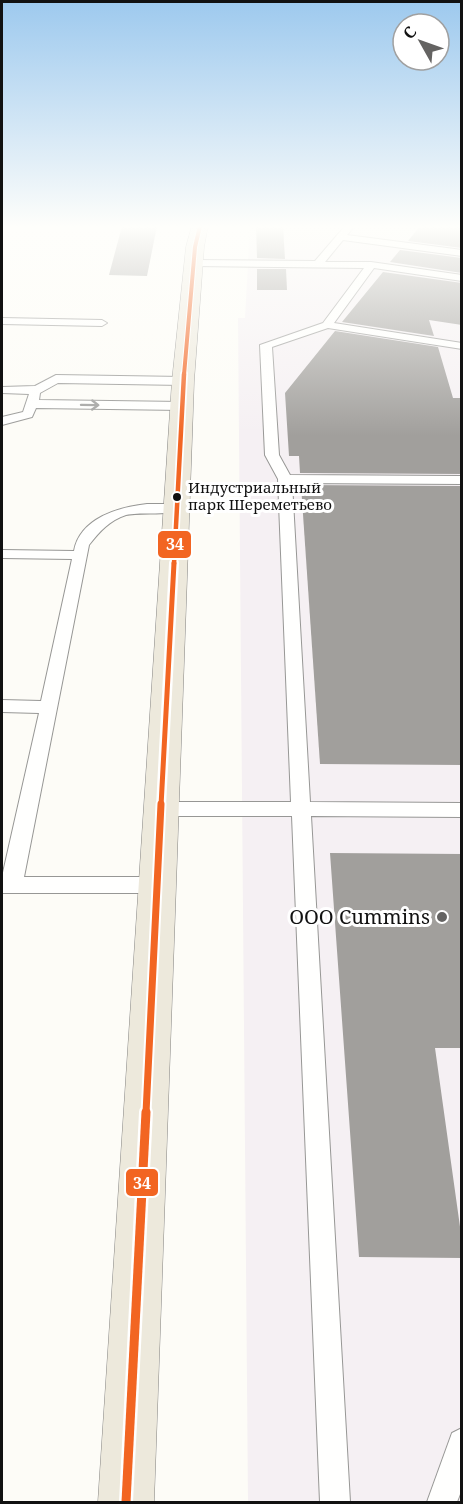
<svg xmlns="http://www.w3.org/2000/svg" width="463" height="1504" font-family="'Noto Serif',serif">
<rect width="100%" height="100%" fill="#fdfcf7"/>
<polygon fill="#f5f0f3" points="250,226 461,226 461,1502 248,1502 238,318 245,318"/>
<g fill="#a19f9c">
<polygon points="122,226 157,226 147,276 109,275"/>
<polygon points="256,226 283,226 285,259 257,258"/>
<polygon points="420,226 462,226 462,248 408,241"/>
<polygon points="400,250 462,258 462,273 390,262"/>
<polygon points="257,269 286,269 287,290 257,290"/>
<polygon points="383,272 462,283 462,325 429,320 434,336 342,322"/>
<polygon points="335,331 438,347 453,398 462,398 462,474 300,473 299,456 289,456 285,393"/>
<polygon points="301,485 462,486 462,765 320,764"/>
<polygon points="330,853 462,854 462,1048 435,1048 462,1241 462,1258 359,1257"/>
</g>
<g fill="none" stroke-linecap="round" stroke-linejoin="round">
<g stroke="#979795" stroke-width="2">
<g id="lane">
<polygon points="345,226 354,227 347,235 462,250 462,256 343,240 325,262 371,262 462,275 462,281 374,268 334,323 462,343 462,349 328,328 272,347 279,455 290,475 462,476 462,484 292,483 310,802 462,803 462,817 311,816 350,1502 320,1502 292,816 160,816 153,814 151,809 153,804 160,802 291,802 278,479 265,455 260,345 323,323 364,268 194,266 189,263 194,260 315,261"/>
<polygon points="2,318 102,320 107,323 102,326 2,324"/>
<polygon points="56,375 183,377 189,381 183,385 58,383 40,393 39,400 182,402 188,406 182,410 36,408 32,417 2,425 2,417 23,412 29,394 2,393 2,387 35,386"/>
<path d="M 147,504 L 176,504 L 183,508 C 174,517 141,511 126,515 C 110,520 99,532 89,545 L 24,877 L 156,877 L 163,879 L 166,885 L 163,891 L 156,893 L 2,893 L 2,877 L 39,713 L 2,712 L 2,700 L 41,701 L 72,559 L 2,558 L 2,550 L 74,551 C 80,518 119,507 147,504 Z"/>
<polygon points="462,1428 462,1489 457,1502 427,1502 452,1433"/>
</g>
</g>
<g stroke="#858482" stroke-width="1">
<polygon id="primary" points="192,226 208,226 204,247 194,381 154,1502 98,1502 172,381 186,247"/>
</g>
<use href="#lane" fill="#fffffe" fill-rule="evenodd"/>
<use href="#primary" fill="#ede9dc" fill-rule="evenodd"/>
<g stroke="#fff" stroke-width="6">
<polyline id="bus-1-far4" points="184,375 195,247 200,226"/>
</g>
<g stroke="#fff" stroke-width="8">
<polyline id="bus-1-far3" points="174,564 184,374"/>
</g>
<g stroke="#fff" stroke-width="10">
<polyline id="bus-1-far2" points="161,806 174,563"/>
</g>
<g stroke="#fff" stroke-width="11">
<polyline id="bus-1-far1" points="146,1113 161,804"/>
</g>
<g stroke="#fff" stroke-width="14">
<polyline id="bus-1" points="126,1502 146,1112"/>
</g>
<use href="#bus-1-far4" stroke="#f26522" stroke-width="4"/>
<use href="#bus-1-far3" stroke="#f26522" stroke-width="4.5"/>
<use href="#bus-1-far2" stroke="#f26522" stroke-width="5"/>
<use href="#bus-1-far1" stroke="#f26522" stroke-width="7"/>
<use href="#bus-1" stroke="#f26522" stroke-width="9"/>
</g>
<defs><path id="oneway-shaft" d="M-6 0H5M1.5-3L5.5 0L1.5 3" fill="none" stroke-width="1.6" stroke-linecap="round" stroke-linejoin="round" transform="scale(1.5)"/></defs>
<use stroke="#a0a09f" href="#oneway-shaft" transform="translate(90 405) rotate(1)"/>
<linearGradient id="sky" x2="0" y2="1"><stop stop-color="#9dc9ee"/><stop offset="0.52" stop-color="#fefefb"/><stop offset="1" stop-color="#fefefb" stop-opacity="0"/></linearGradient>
<rect width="463" height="436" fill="url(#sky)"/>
<circle fill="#111" stroke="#fff" stroke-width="2" cx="177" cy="497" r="5"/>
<circle fill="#646362" stroke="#fff" stroke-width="2" cx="442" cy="917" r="6"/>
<g text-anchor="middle" stroke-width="6" stroke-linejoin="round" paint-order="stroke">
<g font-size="15" fill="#111" stroke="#fff" text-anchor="start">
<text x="188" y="493">Индустриальный<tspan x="188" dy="17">парк Шереметьево</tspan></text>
</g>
<g font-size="20" fill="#111" stroke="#fff" text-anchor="end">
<text x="430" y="924">OOO Cummins</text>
</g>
</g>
<g stroke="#fff" stroke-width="2">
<rect x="157" y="530" width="35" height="29" rx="6" fill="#f26522"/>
<rect x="125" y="1168" width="34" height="29" rx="6" fill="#f26522"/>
</g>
<g font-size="16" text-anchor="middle" font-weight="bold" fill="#fff">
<text x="175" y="550">34</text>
<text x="142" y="1189">34</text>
</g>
<rect width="463" height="1504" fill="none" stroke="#111111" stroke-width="6"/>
<g transform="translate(421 42) rotate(310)"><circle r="28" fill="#ffffff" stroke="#a0a0a0" stroke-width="1.5"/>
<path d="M0-4.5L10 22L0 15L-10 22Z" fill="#646362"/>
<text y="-9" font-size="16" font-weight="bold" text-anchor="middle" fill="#111111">С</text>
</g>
</svg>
